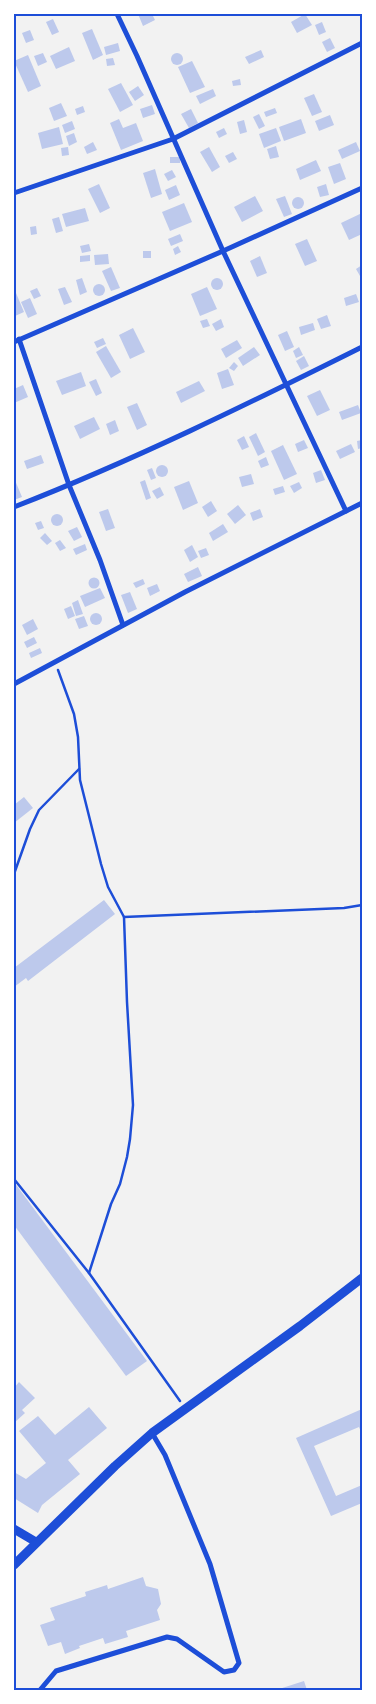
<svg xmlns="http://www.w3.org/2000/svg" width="376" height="1704" font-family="Helvetica,sans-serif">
<rect width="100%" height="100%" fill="#f2f2f2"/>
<g fill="#bdc9ec">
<polygon points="138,14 152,14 155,20 143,26"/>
<polygon points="305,14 312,25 297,33 291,22"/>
<polygon points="53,19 59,32 52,35 46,22"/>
<polygon points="322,22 326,32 319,35 315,25"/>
<polygon points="92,29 103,55 93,60 82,33"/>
<polygon points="30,30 34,40 26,43 22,33"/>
<polygon points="330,38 335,48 327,52 322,42"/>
<polygon points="118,43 120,51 106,55 104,47"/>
<polygon points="69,47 75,61 56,69 50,56"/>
<polygon points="261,50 264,57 249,64 245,57"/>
<polygon points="43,53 47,62 38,66 34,56"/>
<circle cx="177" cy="59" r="6"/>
<polygon points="28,55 41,86 28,92 14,61"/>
<polygon points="113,58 115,65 107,66 106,59"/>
<polygon points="192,61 205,87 190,93 178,67"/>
<polygon points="240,79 241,85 233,86 232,81"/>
<polygon points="121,83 133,105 120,112 108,89"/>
<polygon points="138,86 144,95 135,101 129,92"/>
<polygon points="213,89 216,96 200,104 196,96"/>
<polygon points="314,94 322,112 312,116 304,98"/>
<polygon points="61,103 67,116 54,121 49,108"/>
<polygon points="152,105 155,114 143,118 140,109"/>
<polygon points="83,106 85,112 77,115 75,109"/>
<polygon points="275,108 277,113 266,117 264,112"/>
<polygon points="191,109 198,123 189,128 181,114"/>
<polygon points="259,114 265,126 259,129 253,117"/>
<polygon points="330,115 334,125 319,131 315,121"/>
<polygon points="119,119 123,128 136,123 143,141 121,150 110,123"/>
<polygon points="301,119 306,133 284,141 279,127"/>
<polygon points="244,120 247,132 240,134 237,122"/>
<polygon points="72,121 75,129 65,133 62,125"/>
<polygon points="59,127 63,144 42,149 38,133"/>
<polygon points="224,128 227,134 219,138 216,132"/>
<polygon points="276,128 281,141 264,148 259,134"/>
<polygon points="74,133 77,142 69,146 66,136"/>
<polygon points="93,142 97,150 87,154 84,147"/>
<polygon points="356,142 360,151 342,159 338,150"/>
<polygon points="276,146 279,157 270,159 267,149"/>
<polygon points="68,147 69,155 62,156 61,148"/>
<polygon points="209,147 220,167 212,172 200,152"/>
<polygon points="233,152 237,159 229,163 225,156"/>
<rect x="170" y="157" width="10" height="6"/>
<polygon points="316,160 321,171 300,180 296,169"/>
<polygon points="340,163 346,179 334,184 328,167"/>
<polygon points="155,169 162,194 151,198 143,173"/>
<polygon points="172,170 176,177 168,181 164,174"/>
<polygon points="99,184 110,208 100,213 88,189"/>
<polygon points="326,184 329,195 320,197 317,187"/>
<polygon points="176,185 180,195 169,200 165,190"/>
<polygon points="255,196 263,211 242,222 234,207"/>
<polygon points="285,196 292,214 284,217 276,199"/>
<circle cx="298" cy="203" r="6"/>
<polygon points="184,203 192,222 170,231 162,212"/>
<polygon points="85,208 89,221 66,227 62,214"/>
<polygon points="362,213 362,234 349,240 341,223"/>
<polygon points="59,217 63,231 56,233 52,219"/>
<polygon points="36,226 37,234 31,235 30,227"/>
<polygon points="180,234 183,241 171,246 168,239"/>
<polygon points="307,239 317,261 305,266 295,244"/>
<polygon points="89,244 91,251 82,253 80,246"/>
<polygon points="178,246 181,252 175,255 173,249"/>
<rect x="143" y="251" width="8" height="7"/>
<polygon points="108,254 109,264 95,265 94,255"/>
<polygon points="90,255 90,261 80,262 80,256"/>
<polygon points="260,256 267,273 257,277 250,261"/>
<polygon points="362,265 362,275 360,276 356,269"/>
<polygon points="111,267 120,288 111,291 102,271"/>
<polygon points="82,278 87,292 80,295 76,280"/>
<circle cx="217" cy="284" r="6"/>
<circle cx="99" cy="290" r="6"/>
<polygon points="65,287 72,302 64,305 58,289"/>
<polygon points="207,287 217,309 200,316 191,294"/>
<polygon points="37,288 41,296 34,299 30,291"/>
<polygon points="14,293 16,293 24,312 15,316"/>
<polygon points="356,294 359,302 346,306 344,298"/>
<polygon points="30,298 37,314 28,318 21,302"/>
<polygon points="327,315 331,326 321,329 317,319"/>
<polygon points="207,319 210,326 203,328 200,321"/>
<polygon points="221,319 224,327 216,331 212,324"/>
<polygon points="313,323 315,330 301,335 299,327"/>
<polygon points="133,328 145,352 130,359 119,335"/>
<polygon points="287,331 294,347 285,351 278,335"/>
<polygon points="103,338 106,344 97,348 94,342"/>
<polygon points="237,340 242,348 226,358 221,349"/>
<polygon points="106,346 121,372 111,378 96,352"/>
<polygon points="254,347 260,355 243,366 238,358"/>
<polygon points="299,347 303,355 296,358 293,351"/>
<polygon points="304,356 309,366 301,370 296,361"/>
<polygon points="234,362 238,366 234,371 229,368"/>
<polygon points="228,369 234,385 222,389 217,373"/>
<polygon points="81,372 86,386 62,395 56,381"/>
<polygon points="96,379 102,393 96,396 89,382"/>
<polygon points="199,381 205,391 181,403 176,392"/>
<polygon points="23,385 28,397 14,403 14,389"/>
<polygon points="320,390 330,410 317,416 307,396"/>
<polygon points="137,403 147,425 137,430 127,407"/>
<polygon points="358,405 361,413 342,420 339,412"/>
<polygon points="94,417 100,429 80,439 74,426"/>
<polygon points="115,420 119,431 110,435 106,424"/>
<polygon points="256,433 265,452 258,456 249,437"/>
<polygon points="244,436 249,447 242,450 237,440"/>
<polygon points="304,440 308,448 298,452 295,444"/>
<polygon points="362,440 362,448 358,449 357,441"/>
<polygon points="351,444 355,452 340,459 336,451"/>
<polygon points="283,445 297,474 284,480 271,451"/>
<polygon points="41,455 44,463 27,469 24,461"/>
<polygon points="266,457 269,465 261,468 258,461"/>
<circle cx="162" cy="471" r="6"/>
<polygon points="152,468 156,478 151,480 147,470"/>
<polygon points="321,470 325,480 316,483 313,473"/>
<polygon points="251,474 254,484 242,487 239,477"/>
<polygon points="14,478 22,497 14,500"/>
<polygon points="145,480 151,498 146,500 140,482"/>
<polygon points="189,481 198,503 183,510 174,487"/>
<polygon points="299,482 302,488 294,493 290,486"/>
<polygon points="283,486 285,492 275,495 273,489"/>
<polygon points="160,487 164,495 157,499 152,491"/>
<polygon points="211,501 217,511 208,517 202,507"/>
<polygon points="238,505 246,515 235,524 227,514"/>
<polygon points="108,509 115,528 106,531 99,512"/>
<polygon points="260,509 263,517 253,521 250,513"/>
<circle cx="57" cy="520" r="6"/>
<polygon points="41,521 44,528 38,530 35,523"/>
<polygon points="223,524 228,532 213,541 209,533"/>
<polygon points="77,527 82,537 74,541 68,531"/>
<polygon points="45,533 52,541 47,545 40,538"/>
<polygon points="60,540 66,548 60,551 55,543"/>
<polygon points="85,544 87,550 76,555 73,549"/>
<polygon points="192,545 198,557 190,562 184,550"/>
<polygon points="206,548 209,555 201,558 198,551"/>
<polygon points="198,567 202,576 188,582 184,574"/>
<circle cx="94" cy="583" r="5.5"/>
<polygon points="143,579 145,584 136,588 133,583"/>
<polygon points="157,584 160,591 150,596 147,588"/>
<polygon points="100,588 105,598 85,607 80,596"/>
<polygon points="130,592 137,609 128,613 121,595"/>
<polygon points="78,600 83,614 76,616 72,603"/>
<polygon points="71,606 75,616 68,619 64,609"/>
<circle cx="96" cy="619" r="6"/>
<polygon points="84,616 88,626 79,629 75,619"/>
<polygon points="33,619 38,629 27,635 22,625"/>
<polygon points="34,637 37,643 27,648 24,642"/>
<polygon points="40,648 42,653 31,658 29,653"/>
<polygon points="24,797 33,808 14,823 14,805"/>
<polygon points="104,900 115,914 28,981 26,978 14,987 14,968"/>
<polygon points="14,1182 147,1361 126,1376 14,1225"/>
<polygon points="19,1382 35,1398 22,1410 25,1413 14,1423 14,1388"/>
<polygon points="89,1407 107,1428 68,1460 80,1474 42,1505 38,1513 14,1498 14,1472 26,1479 46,1463 19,1431 38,1416 55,1435"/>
<polygon points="362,1409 362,1434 359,1427 314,1446 336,1496 362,1485 362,1503 331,1516 296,1438"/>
<polygon points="143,1577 146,1586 158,1589 161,1604 157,1610 160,1620 126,1631 128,1637 105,1644 103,1638 79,1646 80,1648 65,1654 61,1642 48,1646 40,1625 55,1620 50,1608 86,1596 85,1592 107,1585 108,1589"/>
<polygon points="304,1681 307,1690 276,1690"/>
</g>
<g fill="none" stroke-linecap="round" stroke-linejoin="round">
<g stroke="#1d4ed8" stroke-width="2.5">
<polyline points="58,670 74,714 78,737 80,780 101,864 108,887 124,917"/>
<polyline points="14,874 30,829 39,810 79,769"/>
<polyline points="14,1179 89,1273 180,1401"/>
<polyline points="89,1273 111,1204 120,1184 127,1157 130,1139 133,1105 127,1002 124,917 344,908 362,905"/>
</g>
<g stroke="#1d4ed8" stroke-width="5">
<polyline points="117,14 137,56 223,251 346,511"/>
<polyline points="14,193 173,139 362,43"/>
<polyline points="19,339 69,485 100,560 123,625"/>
<polyline points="14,342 223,251 362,188"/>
<path d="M 14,507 C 132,461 248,404 362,347"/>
<polyline points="14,684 185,592 362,503"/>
<polyline points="40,1690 56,1671 167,1637 177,1639 224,1672 234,1670 239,1663 210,1564 165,1455 152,1433"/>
</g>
<g stroke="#1d4ed8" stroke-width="9">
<polyline points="14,1529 36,1542"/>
<polyline points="14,1565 115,1466 152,1433 300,1326 362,1278"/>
</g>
</g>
<rect width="376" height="1704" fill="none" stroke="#ffffff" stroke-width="30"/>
<rect x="15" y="15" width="346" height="1674" fill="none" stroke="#1d4ed8" stroke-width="2"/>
</svg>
